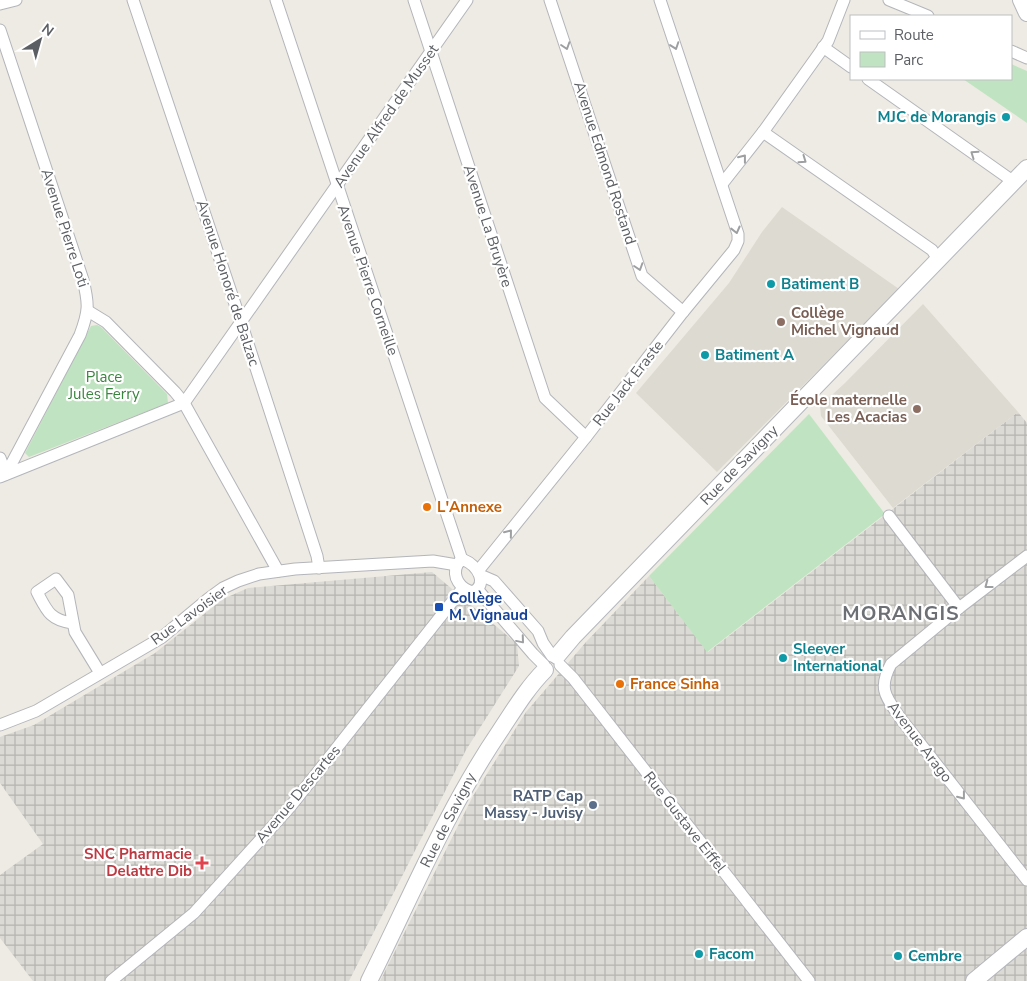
<svg xmlns="http://www.w3.org/2000/svg" width="1027" height="981" font-family="'Nunito Sans',sans-serif">
<defs>
<pattern id="industrial-grid" width="8" height="8" patternUnits="userSpaceOnUse" patternTransform="scale(1.25)"><rect width="8" height="8" fill="#dcdad5"/><path d="M0 4h8M4 0v8" fill="none" stroke="#b5b4b0"/></pattern>
</defs>
<rect width="100%" height="100%" fill="#edebe3"/>
<g fill="url(#industrial-grid)">
<polygon points="1018,412 1027,423 1027,981 380,981 473,796 526,712 586,642 649,576 708,652"/>
<polygon points="432,572 517,644 519,666 466,750 349,981 33,981 0,938 0,875 43,844 0,783 0,737 34,725 155,653 223,599 248,588"/>
</g>
<g fill="#dddad1">
<polygon points="782,207 899,289 717,472 636,393 729,283 762,232"/>
<polygon points="923,304 1018,412 893,508 821,416 820,406 845,383"/>
</g>
<g fill="#c0e4c1">
<polygon points="1011,64 1027,71 1027,123 963,79 1011,79"/>
<polygon points="97,325 101,327 167,394 168,403 29,457 25,453 91,326"/>
<polygon points="809,414 885,514 707,652 649,576"/>
</g>
<g fill="none" stroke-linecap="round" stroke-linejoin="round">
<g stroke="#b4b5ba" stroke-width="13">
<g id="street">
<polyline points="133,0 241,322 317,556 319,568"/>
<polyline points="276,0 462,560"/>
<polyline points="414,0 545,398 586,437"/>
<polyline points="550,0 642,276 683,312"/>
<polyline points="889,0 928,16"/>
<polyline points="0,4 16,0"/>
<path d="M 0,30 L 83,280 C 89,304 89,311 80,335 L 6,474"/>
<polyline points="823,47 851,67"/>
<polyline points="1011,51 1027,58"/>
<polyline points="868,79 1014,182"/>
<polyline points="763,132 932,250 938,259"/>
<polyline points="722,184 763,132 828,41 844,0"/>
<polyline points="88,311 106,322 175,392 184,403 278,571"/>
<polyline points="0,458 6,474"/>
<polyline points="0,477 184,403 467,0"/>
<polyline points="889,516 959,608"/>
<path d="M 1027,556 L 959,608 L 891,664 C 877,690 887,698 901,719 L 1027,880"/>
<path d="M 464,560 C 477,565 489,584 473,592 C 460,589 452,577 457,565 L 460,561 Z"/>
<polyline points="478,571 586,437 683,312 734,250 738,241 738,234 660,0"/>
<polyline points="480,575 494,581 538,631 543,643 552,656"/>
<polyline points="478,590 533,654 544,665"/>
<path d="M 72,623 C 50,620 47,611 37,592 L 56,579 L 68,595 L 75,632 L 100,673"/>
<polyline points="560,665 573,678 809,981"/>
<polyline points="0,725 36,711 161,638 208,599 223,588 238,581 259,574 295,569 433,561 457,565"/>
<polyline points="111,981 194,913 290,807 463,588"/>
</g>
</g>
<g stroke="#b5b7bd" stroke-width="18">
<g id="secondary">
<polyline points="1021,0 1027,13"/>
<polyline points="557,656 573,637 1027,168"/>
<path d="M 369,981 C 411,897 447,809 500,731 C 514,710 527,688 545,670"/>
<polyline points="974,981 1027,937"/>
</g>
</g>
<use href="#street" stroke="#fff" stroke-width="11"/>
<use href="#secondary" stroke="#fff" stroke-width="16"/>
</g>
<defs><path id="oneway-chevron" d="M-2-3.5L2.5 0L-2 3.5" fill="none" stroke-width="1.6" stroke-linecap="round" stroke-linejoin="round" transform="scale(1.25)"/></defs>
<g stroke="#9d9fa1">
<use href="#oneway-chevron" transform="translate(566 46) rotate(72)"/>
<use href="#oneway-chevron" transform="translate(675 46) rotate(71)"/>
<use href="#oneway-chevron" transform="translate(974 154) rotate(-145)"/>
<use href="#oneway-chevron" transform="translate(743 158) rotate(-52)"/>
<use href="#oneway-chevron" transform="translate(803 160) rotate(35)"/>
<use href="#oneway-chevron" transform="translate(736 230) rotate(76)"/>
<use href="#oneway-chevron" transform="translate(639 267) rotate(72)"/>
<use href="#oneway-chevron" transform="translate(509 533) rotate(-51)"/>
<use href="#oneway-chevron" transform="translate(988 585) rotate(143)"/>
<use href="#oneway-chevron" transform="translate(521 640) rotate(50)"/>
<use href="#oneway-chevron" transform="translate(962 796) rotate(52)"/>
</g>
<g fill="#0f9aa8" stroke="#fff" stroke-width="2">
<circle cx="1006" cy="117" r="5"/>
<circle cx="771" cy="284" r="5"/>
<circle cx="705" cy="355" r="5"/>
<circle cx="783" cy="658" r="5"/>
<circle cx="699" cy="954" r="5"/>
<circle cx="898" cy="956" r="5"/>
</g>
<g fill="#8d6e63" stroke="#fff" stroke-width="2">
<circle cx="781" cy="322" r="5"/>
<circle cx="917" cy="409" r="5"/>
</g>
<g fill="#e8710a" stroke="#fff" stroke-width="2">
<circle cx="427" cy="507" r="5"/>
<circle cx="620" cy="684" r="5"/>
</g>
<rect fill="#1a4fb4" stroke="#fff" stroke-width="2" x="434" y="602" width="10" height="10" rx="2.5"/>
<circle fill="#5c6f8a" stroke="#fff" stroke-width="2" cx="593" cy="805" r="5"/>
<path fill="#e0444e" stroke="#fff" stroke-width="2" d="M199.5 855.5h5v5h5v5h-5v5h-5v-5h-5v-5h5z"/>
<g text-anchor="middle" stroke-width="4.5" stroke-linejoin="round" paint-order="stroke">
<g font-size="15" fill="#5b5f63" stroke="#fff">
<text transform="translate(386 116) rotate(-55)" y="5">Avenue Alfred de Musset</text>
<text transform="translate(605 163) rotate(72)" y="5">Avenue Edmond Rostand</text>
<text transform="translate(488 226) rotate(72)" y="5">Avenue La Bruyère</text>
<text transform="translate(65 228) rotate(72)" y="5">Avenue Pierre Loti</text>
<text transform="translate(368 280) rotate(71)" y="5">Avenue Pierre Corneille</text>
<text transform="translate(228 283) rotate(72)" y="5">Avenue Honoré de Balzac</text>
<text transform="translate(628 383) rotate(-52)" y="5">Rue Jack Eraste</text>
<text transform="translate(739 465) rotate(-46)" y="5">Rue de Savigny</text>
<text transform="translate(189 615) rotate(-36)" y="5">Rue Lavoisier</text>
<text transform="translate(920 742) rotate(53)" y="5">Avenue Arago</text>
<text transform="translate(298 794) rotate(-50)" y="5">Avenue Descartes</text>
<text transform="translate(448 820) rotate(-63)" y="5">Rue de Savigny</text>
<text transform="translate(685 822) rotate(52)" y="5">Rue Gustave Eiffel</text>
</g>
<g font-size="15" font-weight="bold" fill="#0d838f" stroke="#fff" text-anchor="start">
<text x="996" y="122" text-anchor="end">MJC de Morangis</text>
<text x="781" y="289">Batiment B</text>
<text x="715" y="360">Batiment A</text>
<text x="793" y="654">Sleever<tspan x="793" dy="17">International</tspan></text>
<text x="709" y="959">Facom</text>
<text x="908" y="961">Cembre</text>
</g>
<g font-size="15" font-weight="bold" fill="#785e54" stroke="#fff" text-anchor="start">
<text x="791" y="318">Collège<tspan x="791" dy="17">Michel Vignaud</tspan></text>
<text x="907" y="405" text-anchor="end">École maternelle<tspan x="907" dy="17">Les Acacias</tspan></text>
</g>
<g font-size="15" fill="#39853e" stroke="#fff">
<text x="104" y="382">Place<tspan x="104" dy="17">Jules Ferry</tspan></text>
</g>
<g font-size="15" font-weight="bold" fill="#c56008" stroke="#fff" text-anchor="start">
<text x="437" y="512">L'Annexe</text>
<text x="630" y="689">France Sinha</text>
</g>
<g font-size="15" font-weight="bold" fill="#164399" stroke="#fff" text-anchor="start">
<text x="449" y="603">Collège<tspan x="449" dy="17">M. Vignaud</tspan></text>
</g>
<g font-size="15" font-weight="bold" fill="#4e5e75" stroke="#fff" text-anchor="end">
<text x="583" y="801">RATP Cap<tspan x="583" dy="17">Massy - Juvisy</tspan></text>
</g>
<g font-size="15" font-weight="bold" fill="#be3a42" stroke="#fff" text-anchor="end">
<text x="192" y="859">SNC Pharmacie<tspan x="192" dy="17">Delattre Dib</tspan></text>
</g>
<g font-size="20" font-weight="bold" letter-spacing="1" fill="#6c7075" stroke="#fff">
<text x="901" y="620">MORANGIS</text>
</g>
</g>
<rect x="850" y="15" width="162" height="65" fill="#ffffff" stroke="#bdbfc1"/>
<rect x="860" y="31" width="25" height="8" fill="#ffffff" stroke="#bdbfc1"/>
<text x="894" y="40" font-size="15" fill="#5b5f63">Route</text>
<rect x="860" y="52" width="25" height="15" fill="#c0e4c1" stroke="#bdbfc1"/>
<text x="894" y="65" font-size="15" fill="#5b5f63">Parc</text>
<g transform="translate(40 40) rotate(37)" stroke="#ffffff" stroke-width="4" paint-order="stroke">
<path d="M0-4L9 19L0 12L-9 19Z" fill="#5b5f63"/>
<text y="-8" font-size="14" font-weight="bold" text-anchor="middle" fill="#5b5f63">N</text>
</g>
</svg>
